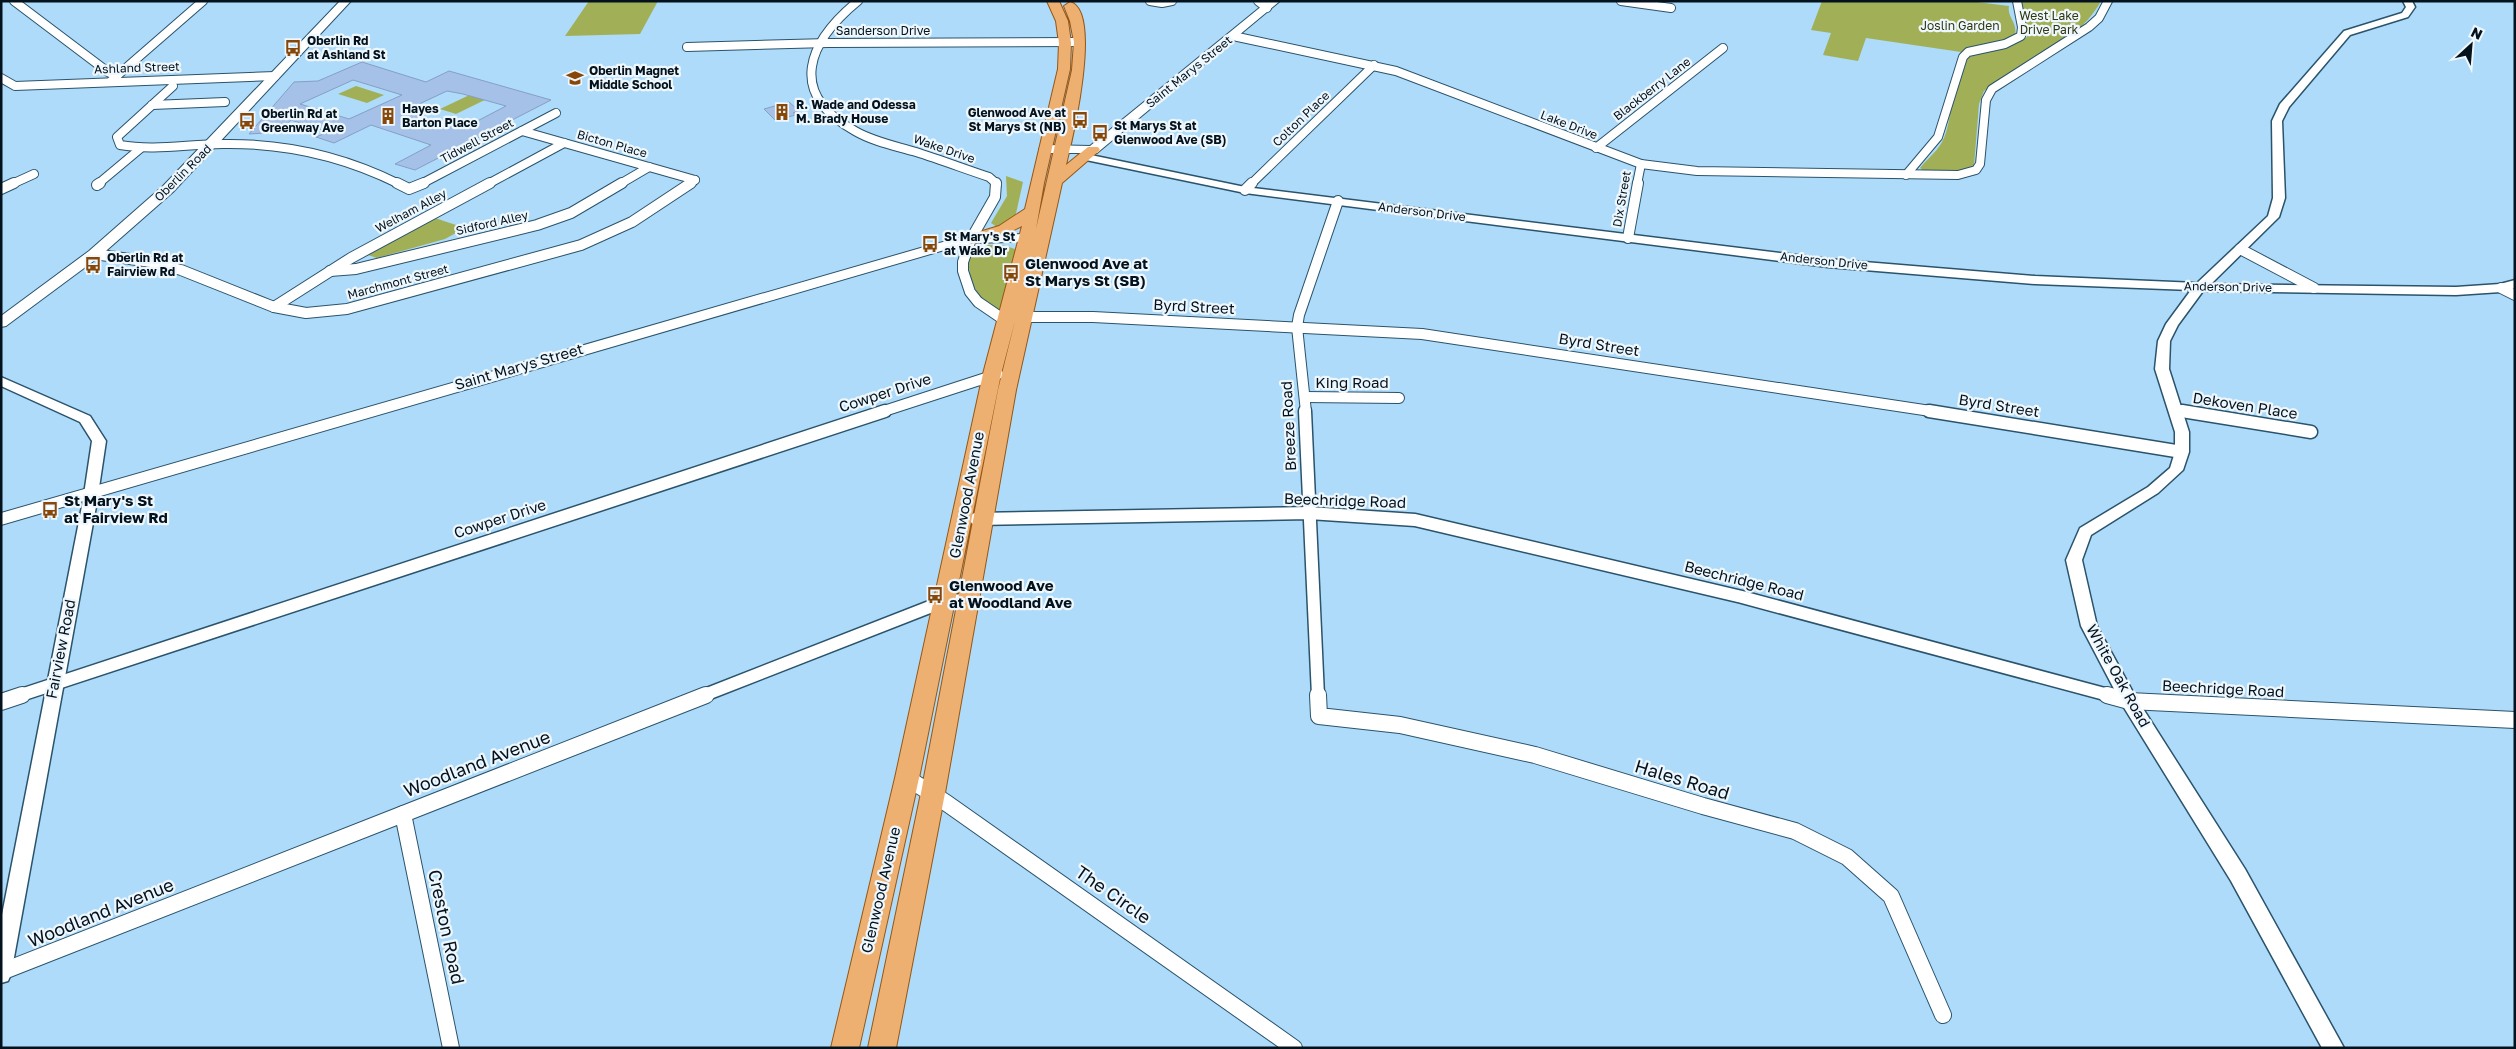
<svg xmlns="http://www.w3.org/2000/svg" width="2516" height="1049" font-family="'Golos Text',sans-serif">
<rect width="100%" height="100%" fill="#aedbf9"/>
<g fill="#a1b057">
<polygon points="589,1 658,1 640,34 565,36"/>
<path d="M 1822,1 L 1969,1 L 2009,6 C 2007,18 2018,22 2015,36 L 2007,41 L 1961,52 L 1866,38 L 1858,61 L 1823,55 L 1831,33 L 1811,30 Z"/>
<path d="M 2022,1 L 2101,1 C 2078,44 2022,62 1984,91 L 1979,104 L 1974,166 L 1969,171 L 1927,173 L 1920,168 C 1928,158 1939,150 1944,138 C 1954,114 1949,81 1966,60 C 1975,49 2011,49 2027,37 L 2029,30 C 2024,20 2019,12 2022,1 Z"/>
<polygon points="356,86 384,95 367,103 338,94"/>
<polygon points="480,90 495,95 456,114 440,109"/>
<polygon points="1006,176 1023,182 1015,218 997,227 991,223 1007,196"/>
<polygon points="435,218 465,228 445,239 377,258 368,255"/>
<path d="M 1003,245 L 1015,249 L 1017,253 L 1000,310 C 979,312 957,259 976,248 C 983,244 995,245 1003,245 Z"/>
</g>
<g fill="#a6c1e8" stroke="#859fc5" fill-rule="evenodd">
<path d="M 362,62 L 426,82 L 449,71 L 551,100 L 415,170 L 395,164 L 431,145 L 371,125 L 334,143 L 316,137 L 328,132 L 291,120 L 281,132 L 249,134 L 294,82 L 318,81 ZM 353,80 L 402,95 L 349,119 L 300,104 ZM 447,91 L 463,94 L 506,106 L 462,129 L 404,111 Z"/>
<polygon points="789,102 799,111 793,113 796,115 775,120 764,109"/>
</g>
<g fill="none" stroke-linecap="round" stroke-linejoin="round">
<g stroke="#2a536c" stroke-width="10">
<g id="minor-far3">
<polyline points="14,1 108,72 117,76"/>
<path d="M 858,1 C 808,42 786,93 855,131 C 874,142 896,146 916,152 C 941,160 965,169 989,177 L 997,184"/>
<polyline points="1150,1 1162,3 1172,1"/>
<polyline points="1258,1 1267,8"/>
<polyline points="1621,1 1671,8"/>
<polyline points="1233,36 1396,71 1641,164 1697,171 1958,175 1976,170 1980,164 1986,100 1992,89 2089,27 2099,18 2108,1"/>
<polyline points="687,47 828,43 1080,42"/>
<polyline points="1,78 15,86 275,76"/>
<polyline points="111,81 203,1"/>
<path d="M 173,86 L 117,137 L 120,145 C 155,151 188,144 223,144 C 284,143 345,157 399,184"/>
<polyline points="152,105 225,102"/>
<polyline points="522,131 695,180"/>
<polyline points="1596,148 1723,48"/>
<polyline points="1906,175 1938,137 1963,57 1968,52 2005,44 2021,36 2022,27 2017,1"/>
<polyline points="12,184 34,174"/>
<polyline points="98,184 141,148"/>
<polyline points="421,184 556,113"/>
<polyline points="488,184 564,143"/>
<polyline points="620,184 649,167"/>
<polyline points="689,184 695,180"/>
<polyline points="1251,184 1374,65"/>
<polyline points="1637,184 1641,164"/>
</g>
</g>
<g stroke="#2a536c" stroke-width="12">
<g id="minor-far2">
<polyline points="397,183 409,189 424,183"/>
<polyline points="996,183 995,197 971,239 963,262 963,271 970,292 978,302 1000,317 1093,317 1422,334 1937,412"/>
<polyline points="97,185 100,183"/>
<polyline points="1,189 14,183"/>
<polyline points="1245,190 1252,183"/>
<polyline points="1628,238 1638,183"/>
<polyline points="2240,249 2314,288"/>
<polyline points="94,254 151,262 181,270 274,307 306,313 347,309 581,245 632,222 691,183"/>
<polyline points="330,271 356,269 537,225 571,213 622,183"/>
<polyline points="2501,288 2515,295"/>
<polyline points="274,307 351,258 490,183"/>
<polyline points="1305,397 1399,398"/>
<polyline points="2175,410 2190,412"/>
<polyline points="881,412 998,374"/>
<polyline points="1306,412 1297,327 1299,315 1338,201"/>
</g>
</g>
<g stroke="#2a536c" stroke-width="15">
<g id="minor-far1">
<polyline points="1305,411 1318,696"/>
<polyline points="1929,411 2182,452"/>
<polyline points="2182,411 2311,432"/>
<polyline points="976,519 1309,513 1415,520 1742,597 2112,696"/>
<polyline points="18,696 885,411"/>
<polyline points="702,696 945,601 969,600"/>
</g>
</g>
<g stroke="#2a536c" stroke-width="18">
<g id="minor">
<polyline points="1318,695 1319,716 1400,725 1535,755 1703,806 1795,831 1847,857 1891,896 1943,1015"/>
<polyline points="2107,695 2129,701 2515,720"/>
<polyline points="1,702 22,695"/>
<polyline points="907,778 945,802 1294,1048"/>
<polyline points="403,814 451,1048"/>
<polyline points="1,972 706,695"/>
</g>
</g>
<g stroke="#2a536c" stroke-width="3">
<g id="tertiary">
<polygon points="2403,1 2412,1 2415,7 2408,17 2350,35 2289,107 2282,121 2285,198 2279,217 2211,284 2456,287 2500,284 2515,280 2515,288 2501,292 2456,295 2203,291 2178,325 2170,341 2169,369 2189,432 2189,452 2183,470 2158,493 2091,535 2082,560 2097,626 2135,696 2245,869 2344,1048 2322,1048 2231,881 2123,706 2081,626 2066,560 2080,528 2148,487 2170,468 2175,452 2175,432 2155,369 2158,341 2166,324 2191,290 2035,284 1828,267 1245,193 1086,160 1081,157 1086,154 1245,187 1828,259 2035,276 2197,283 2268,216 2273,198 2272,121 2280,104 2344,31 2402,13 2406,7"/>
<polygon points="1,377 90,416 106,441 97,501 11,974 8,981 1,983 1,920 83,501 92,441 80,422 1,386"/>
</g>
</g>
<g stroke="#2a536c" stroke-width="2">
<g id="secondary">
<polygon points="340,1 351,1 173,192 99,257 6,326 1,327 1,316 89,251 163,186"/>
<polygon points="1268,1 1280,1 1097,153 1045,153 1039,149 1045,145 1090,146"/>
<polygon points="1040,234 1045,235 1047,238 1045,241 971,243 941,251 1,525 1,513 931,245 971,235"/>
</g>
</g>
<g stroke="#955716" stroke-width="2">
<path id="primary" d="M 1047,1 L 1059,1 L 1068,21 L 1071,43 L 1070,69 L 1044,183 L 1036,229 L 1072,70 L 1074,42 L 1070,21 L 1064,6 L 1070,2 C 1103,11 1072,141 1066,165 L 1088,147 L 1098,147 L 1100,150 L 1062,183 L 1016,390 L 945,793 L 896,1048 L 868,1048 L 921,793 L 998,390 L 1015,321 L 1001,374 L 919,778 L 859,1048 L 831,1048 L 895,778 L 983,374 L 1022,226 L 1002,236 L 971,244 L 963,239 L 966,236 L 999,226 L 1025,209 L 1058,69 L 1059,43 L 1056,21 Z"/>
</g>
<use href="#minor-far3" stroke="#fff" stroke-width="8"/>
<use href="#minor-far2" stroke="#fff" stroke-width="10"/>
<use href="#minor-far1" stroke="#fff" stroke-width="12"/>
<use href="#minor" stroke="#fff" stroke-width="16"/>
<use href="#tertiary" fill="#fff" fill-rule="evenodd"/>
<use href="#secondary" fill="#fff" fill-rule="evenodd"/>
<use href="#primary" fill="#eeb071" fill-rule="evenodd"/>
</g>
<defs>
<g id="bus-bare" transform="scale(1.35)"><path d="M-5-6H5V4H4V6H2V4H-2V6H-4V4H-5ZM-3.5-4V0h7V-4ZM-3.5 1.2v1.5H-2V1.2ZM2 1.2v1.5H3.5V1.2Z" fill="#864709" stroke="#eef7fd" stroke-width="2.5" paint-order="stroke"/></g>
<g id="school-bare" transform="scale(1.35)"><path d="M0-5L7-2L0 1L-7-2ZM-4 1L0 2.5L4 1V4Q0 6-4 4Z" fill="#864709" stroke="#eef7fd" stroke-width="2.5" paint-order="stroke"/></g>
<g id="building-bare" transform="scale(1.35)"><path d="M-4-6H4V6H1V3H-1V6H-4ZM-2.5-4.3h1.7v1.8h-1.7ZM.8-4.3h1.7v1.8H.8ZM-2.5-1h1.7V.8h-1.7ZM.8-1h1.7V.8H.8Z" fill="#864709" stroke="#eef7fd" stroke-width="2.5" paint-order="stroke"/></g>
</defs>
<g fill-rule="evenodd">
<use href="#bus-bare" x="293" y="48"/>
<use href="#school-bare" x="575" y="78"/>
<use href="#building-bare" x="782" y="112"/>
<use href="#building-bare" x="388" y="116"/>
<use href="#bus-bare" x="1080" y="120"/>
<use href="#bus-bare" x="247" y="121"/>
<use href="#bus-bare" x="1100" y="133"/>
<use href="#bus-bare" x="930" y="244"/>
<use href="#bus-bare" x="93" y="265"/>
<use href="#bus-bare" x="1011" y="273"/>
<use href="#bus-bare" x="50" y="510"/>
<use href="#bus-bare" x="935" y="595"/>
</g>
<g text-anchor="middle" stroke-width="4.5" stroke-linejoin="round" paint-order="stroke">
<g font-size="12" fill="#30360f" stroke="#eef7fd">
<text x="2049" y="20">West Lake<tspan x="2049" dy="14">Drive Park</tspan></text>
<text x="1960" y="30">Joslin Garden</text>
</g>
<g font-size="12" fill="#03121c" stroke="#eef7fd">
<text x="883" y="35">Sanderson Drive</text>
<text transform="translate(137 68) rotate(-2)" y="4">Ashland Street</text>
<text transform="translate(1189 72) rotate(-39)" y="4">Saint Marys Street</text>
<text transform="translate(1652 89) rotate(-38)" y="4">Blackberry Lane</text>
<text transform="translate(1301 119) rotate(-44)" y="4">Colton Place</text>
<text transform="translate(1569 125) rotate(21)" y="4">Lake Drive</text>
<text transform="translate(477 141) rotate(-28)" y="4">Tidwell Street</text>
<text transform="translate(612 144) rotate(16)" y="4">Bicton Place</text>
<text transform="translate(944 149) rotate(19)" y="4">Wake Drive</text>
<text transform="translate(183 173) rotate(-45)" y="4">Oberlin Road</text>
<text transform="translate(1622 199) rotate(-80)" y="4">Dix Street</text>
<text transform="translate(411 211) rotate(-28)" y="4">Welham Alley</text>
<text transform="translate(1422 212) rotate(7)" y="4">Anderson Drive</text>
<text transform="translate(492 223) rotate(-13)" y="4">Sidford Alley</text>
<text transform="translate(1824 261) rotate(6)" y="4">Anderson Drive</text>
<text transform="translate(398 282) rotate(-15)" y="4">Marchmont Street</text>
<text transform="translate(2228 287) rotate(1)" y="4">Anderson Drive</text>
</g>
<g font-size="12" font-weight="bold" fill="#03121c" stroke="#eef7fd" text-anchor="start">
<text x="307" y="45">Oberlin Rd<tspan x="307" dy="14">at Ashland St</tspan></text>
<text x="589" y="75">Oberlin Magnet<tspan x="589" dy="14">Middle School</tspan></text>
<text x="796" y="109">R. Wade and Odessa<tspan x="796" dy="14">M. Brady House</tspan></text>
<text x="402" y="113">Hayes<tspan x="402" dy="14">Barton Place</tspan></text>
<text x="1066" y="117" text-anchor="end">Glenwood Ave at<tspan x="1066" dy="14">St Marys St (NB)</tspan></text>
<text x="261" y="118">Oberlin Rd at<tspan x="261" dy="14">Greenway Ave</tspan></text>
<text x="1114" y="130">St Marys St at<tspan x="1114" dy="14">Glenwood Ave (SB)</tspan></text>
<text x="944" y="241">St Mary's St<tspan x="944" dy="14">at Wake Dr</tspan></text>
<text x="107" y="262">Oberlin Rd at<tspan x="107" dy="14">Fairview Rd</tspan></text>
</g>
<g font-size="15" font-weight="bold" fill="#03121c" stroke="#eef7fd" text-anchor="start">
<text x="1025" y="269">Glenwood Ave at<tspan x="1025" dy="17">St Marys St (SB)</tspan></text>
<text x="64" y="506">St Mary's St<tspan x="64" dy="17">at Fairview Rd</tspan></text>
<text x="949" y="591">Glenwood Ave<tspan x="949" dy="17">at Woodland Ave</tspan></text>
</g>
<g font-size="15" fill="#03121c" stroke="#eef7fd">
<text transform="translate(1194 307) rotate(3)" y="5">Byrd Street</text>
<text transform="translate(1599 345) rotate(9)" y="5">Byrd Street</text>
<text transform="translate(519 367) rotate(-16)" y="5">Saint Marys Street</text>
<text x="1352" y="388">King Road</text>
<text transform="translate(885 393) rotate(-18)" y="5">Cowper Drive</text>
<text transform="translate(1999 406) rotate(9)" y="5">Byrd Street</text>
<text transform="translate(2245 406) rotate(9)" y="5">Dekoven Place</text>
<text transform="translate(1289 426) rotate(-93)" y="5">Breeze Road</text>
<text transform="translate(967 495) rotate(-79)" y="5">Glenwood Avenue</text>
<text transform="translate(1345 501) rotate(2)" y="5">Beechridge Road</text>
<text transform="translate(500 519) rotate(-18)" y="5">Cowper Drive</text>
<text transform="translate(1744 581) rotate(14)" y="5">Beechridge Road</text>
<text transform="translate(61 649) rotate(-79)" y="5">Fairview Road</text>
<text transform="translate(2118 676) rotate(61)" y="5">White Oak Road</text>
<text transform="translate(2223 689) rotate(3)" y="5">Beechridge Road</text>
<text transform="translate(881 890) rotate(-77)" y="5">Glenwood Avenue</text>
</g>
<g font-size="18" fill="#03121c" stroke="#eef7fd">
<text transform="translate(477 764) rotate(-21)" y="6">Woodland Avenue</text>
<text transform="translate(1682 780) rotate(17)" y="6">Hales Road</text>
<text transform="translate(1113 895) rotate(35)" y="6">The Circle</text>
<text transform="translate(101 913) rotate(-22)" y="6">Woodland Avenue</text>
<text transform="translate(446 927) rotate(78)" y="6">Creston Road</text>
</g>
</g>
<rect width="2516" height="1049" fill="none" stroke="#03121c" stroke-width="5"/>
<g transform="translate(2471 45) rotate(26)" stroke="#eef7fd" stroke-width="4" paint-order="stroke">
<path d="M0-4L9 19L0 12L-9 19Z" fill="#03121c"/>
<text y="-8" font-size="14" font-weight="bold" text-anchor="middle" fill="#03121c">N</text>
</g>
</svg>
